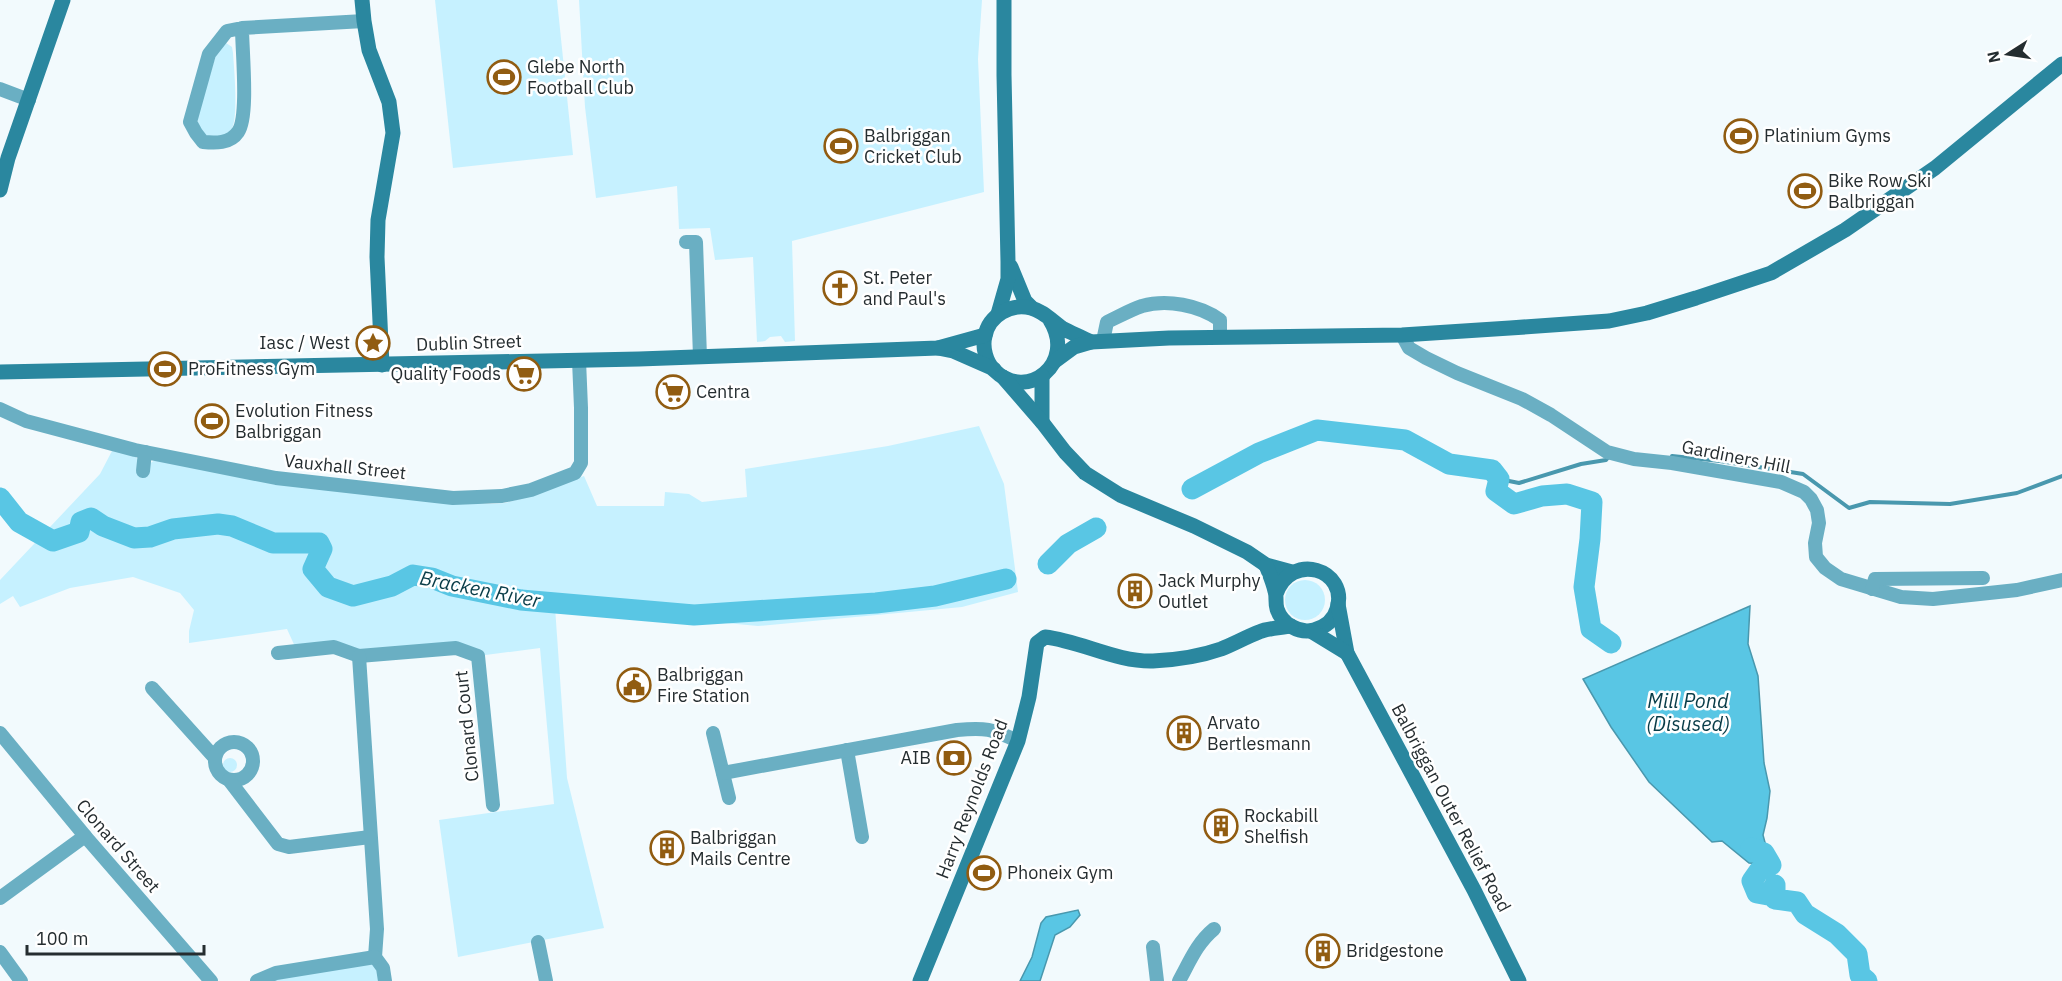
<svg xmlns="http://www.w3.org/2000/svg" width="2062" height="981" font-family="'IBM Plex Sans',sans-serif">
<rect width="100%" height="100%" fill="#f2fafd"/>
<g fill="#c6f1ff">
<polygon points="435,0 557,0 573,155 453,168"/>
<polygon points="579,0 982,0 978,59 984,192 792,241 795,341 785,342 781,336 770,337 765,341 757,342 753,257 715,260 710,228 679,229 677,186 596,198 585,107"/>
<path d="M 226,43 L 232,47 L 233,53 C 234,68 239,120 231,130 C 226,138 219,138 210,139 L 199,128 L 197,118 L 218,48 Z"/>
<polygon points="979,426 1004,484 1018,592 962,607 758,626 555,607 567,778 604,928 458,957 439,820 554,804 540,648 478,656 472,653 297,651 287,629 189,643 189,631 194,610 180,593 133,577 70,588 20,607 13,596 0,604 0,580 100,474 113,449 136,457 138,460 149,464 155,460 445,502 492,504 505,503 523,498 584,476 597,506 664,506 665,492 689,494 702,502 747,497 745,469 888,446"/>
<circle cx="1305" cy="600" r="20"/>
<circle cx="230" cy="765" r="7"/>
<polygon points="375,957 385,981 257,981"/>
</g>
<g fill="#59c6e4" stroke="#4998ae" stroke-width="1.5">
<polygon points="1750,606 1748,644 1758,676 1764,763 1770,791 1767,818 1763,835 1771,865 1749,863 1722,841 1712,842 1649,782 1611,727 1583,679"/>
<polygon points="1078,910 1080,915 1070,927 1055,935 1040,981 1020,981 1032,957 1041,923 1046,917"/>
</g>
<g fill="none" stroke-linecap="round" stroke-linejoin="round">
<g stroke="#4998ae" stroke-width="4">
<polyline points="1672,456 1720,461 1803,474 1849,508 1870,502 1950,504 2017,493 2062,476"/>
<polyline points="1499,479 1519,483 1581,464 1606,460 1610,455"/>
</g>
<g stroke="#59c6e4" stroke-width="21">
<polyline points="1192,489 1259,453 1317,430 1405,440 1449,464 1492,470 1499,479 1496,491 1514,504 1542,496 1567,494 1592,502 1590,539 1584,587 1591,629 1611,643"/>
<polyline points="0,498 19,522 53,541 79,532 81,522 91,518 103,526 134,538 150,537 173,529 218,524 232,526 273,543 319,543 322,549 313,569 328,587 353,596 392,586 413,575 432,578 452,586 521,600 694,615 876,603 935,596 1006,579"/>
<polyline points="1048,564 1068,544 1096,528"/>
<polyline points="1751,848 1764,853 1771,865 1759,871 1752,881 1757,893 1768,895 1775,885 1775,899 1797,902 1805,914 1837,934 1857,954 1860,975 1867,981"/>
</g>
<g stroke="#6aafc3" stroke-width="14">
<path d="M 242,28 C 242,50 249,117 238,132 C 230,144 215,143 203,142 L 196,133 L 190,122 L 209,54 L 227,31 L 242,28 L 364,21"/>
<polyline points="0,89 29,100"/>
<polyline points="686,242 696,242 700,357"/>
<polyline points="1402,335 1409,348 1426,358 1457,373 1522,399 1551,415 1607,452 1634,459 1672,463 1781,482 1804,492 1811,499 1817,510 1819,523 1815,543 1816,557 1825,568 1841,579 1901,597 1933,599 2017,590 2062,580"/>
<path d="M 1103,341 L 1107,322 C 1118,317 1130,310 1142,306 C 1167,299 1199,305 1220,320 L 1220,337"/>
<polyline points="0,409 26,421 135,450 276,478 453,498 502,496 531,490 575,473 581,463 581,408 579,360"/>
<polyline points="143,471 145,452"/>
<polyline points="1872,589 1875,579 1983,578"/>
<polyline points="278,653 334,647 359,656 456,648 478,656 493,805"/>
<polyline points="359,656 377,929 375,957 383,968 385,981"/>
<polyline points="152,688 215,758"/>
<polyline points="0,733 85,836 211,981"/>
<polyline points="713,733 729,798"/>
<circle cx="234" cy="761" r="19"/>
<polyline points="847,750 862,837"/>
<path d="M 723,773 L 957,730 C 986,727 991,729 1018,741"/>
<polyline points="229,780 278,844 289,847 370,837"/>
<polyline points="0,898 85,836"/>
<polyline points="538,942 546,981"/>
<polyline points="1153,947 1157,981"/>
<polyline points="0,952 21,981"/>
<polyline points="257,981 276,973 375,957"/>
<path d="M 1179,981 C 1190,961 1197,943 1214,929"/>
</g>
<g stroke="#2a879f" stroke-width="15">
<polyline points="362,0 364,21 369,50 389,102 393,133 378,220 377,257 382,365"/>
<polyline points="0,190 8,158 63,0"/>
<polyline points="1011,267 1025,301 1032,308"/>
<polyline points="998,314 1008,279 1008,262 1004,75 1004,0"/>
<path d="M 1050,320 C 1077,363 1027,403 994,370 C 986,362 982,347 985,336 C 989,315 1011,303 1031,308 C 1043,311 1052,321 1062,328 C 1071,333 1082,337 1091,342"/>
<polyline points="938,348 953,351 994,369"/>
<polyline points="1055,361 1074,347 1091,342 1169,338 1402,335 1510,328 1609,321 1647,313 1696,298 1771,273 1845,230 1935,168 2062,64"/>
<polyline points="0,372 639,359 938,348 985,335"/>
<polyline points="1042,376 1042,422"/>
<polyline points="1003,377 1042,422 1065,452 1085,473 1120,495 1194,526 1247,552 1266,565 1292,572"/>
<path d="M 1266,565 C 1269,573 1273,582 1275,591 C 1277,597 1275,603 1277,609 C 1282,624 1299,634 1314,630 C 1325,627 1334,620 1337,609 C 1349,569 1291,551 1276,594"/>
<polyline points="1338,604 1347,653 1474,890 1519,981"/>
<polyline points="1311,631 1347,653"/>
<path d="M 920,981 L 1018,741 L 1029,697 L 1037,643 L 1045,637 C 1081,641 1116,662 1153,661 C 1175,660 1201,656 1221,649 C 1234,644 1246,637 1259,632 C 1268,628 1281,628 1291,626"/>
</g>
</g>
<defs>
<g id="stadium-ring" transform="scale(1.725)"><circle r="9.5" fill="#fff" stroke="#915c11" stroke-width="1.5"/><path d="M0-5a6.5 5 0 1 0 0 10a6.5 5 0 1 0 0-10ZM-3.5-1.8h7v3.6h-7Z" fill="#915c11"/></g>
<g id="church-ring" transform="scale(1.725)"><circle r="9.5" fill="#fff" stroke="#915c11" stroke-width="1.5"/><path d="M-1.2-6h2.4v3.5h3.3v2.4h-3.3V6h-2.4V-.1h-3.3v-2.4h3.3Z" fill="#915c11"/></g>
<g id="sight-ring" transform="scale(1.725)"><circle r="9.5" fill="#fff" stroke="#915c11" stroke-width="1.5"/><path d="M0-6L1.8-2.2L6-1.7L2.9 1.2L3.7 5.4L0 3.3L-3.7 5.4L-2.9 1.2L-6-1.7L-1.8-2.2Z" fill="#915c11"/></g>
<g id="supermarket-ring" transform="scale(1.725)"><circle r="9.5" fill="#fff" stroke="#915c11" stroke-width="1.5"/><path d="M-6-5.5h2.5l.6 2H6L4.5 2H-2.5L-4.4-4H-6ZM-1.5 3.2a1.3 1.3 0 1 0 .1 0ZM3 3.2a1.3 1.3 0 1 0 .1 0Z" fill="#915c11"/></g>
<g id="building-ring" transform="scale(1.725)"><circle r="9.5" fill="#fff" stroke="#915c11" stroke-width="1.5"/><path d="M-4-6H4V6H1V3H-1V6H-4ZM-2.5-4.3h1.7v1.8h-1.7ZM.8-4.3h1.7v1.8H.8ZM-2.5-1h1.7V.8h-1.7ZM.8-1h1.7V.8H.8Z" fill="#915c11"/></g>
<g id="civic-ring" transform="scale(1.725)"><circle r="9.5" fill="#fff" stroke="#915c11" stroke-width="1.5"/><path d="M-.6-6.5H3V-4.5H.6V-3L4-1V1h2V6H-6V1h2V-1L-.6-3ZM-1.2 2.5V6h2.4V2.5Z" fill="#915c11"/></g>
<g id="bank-ring" transform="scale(1.725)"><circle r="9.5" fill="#fff" stroke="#915c11" stroke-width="1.5"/><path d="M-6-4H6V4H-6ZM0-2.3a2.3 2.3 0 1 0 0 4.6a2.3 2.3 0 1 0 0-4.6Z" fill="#915c11"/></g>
</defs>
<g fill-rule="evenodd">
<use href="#stadium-ring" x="504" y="77"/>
<use href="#stadium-ring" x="1741" y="136"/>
<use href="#stadium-ring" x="841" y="146"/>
<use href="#stadium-ring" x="1805" y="191"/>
<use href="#church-ring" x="840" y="288"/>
<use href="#sight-ring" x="373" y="343"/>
<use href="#stadium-ring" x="165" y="369"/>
<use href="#supermarket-ring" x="524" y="374"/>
<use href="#supermarket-ring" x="673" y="392"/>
<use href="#stadium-ring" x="212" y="421"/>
<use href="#building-ring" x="1135" y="591"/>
<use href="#civic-ring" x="634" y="685"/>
<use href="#building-ring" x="1184" y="733"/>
<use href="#bank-ring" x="954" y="758"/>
<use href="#building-ring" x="1221" y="826"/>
<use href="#building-ring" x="667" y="848"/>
<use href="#stadium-ring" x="984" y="873"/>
<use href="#building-ring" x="1323" y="951"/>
</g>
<g text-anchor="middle" stroke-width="5" stroke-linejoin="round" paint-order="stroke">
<g font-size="18" fill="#252d30" stroke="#fff" text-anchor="start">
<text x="527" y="73">Glebe North<tspan x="527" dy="21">Football Club</tspan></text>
<text x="864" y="142">Balbriggan<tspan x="864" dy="21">Cricket Club</tspan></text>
<text x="1764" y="142">Platinium Gyms</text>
<text x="1828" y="187">Bike Row Ski<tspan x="1828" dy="21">Balbriggan</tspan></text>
<text x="863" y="284">St. Peter<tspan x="863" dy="21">and Paul's</tspan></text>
<text x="350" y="349" text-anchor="end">Iasc / West</text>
<text x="188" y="375">ProFitness Gym</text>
<text x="501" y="380" text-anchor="end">Quality Foods</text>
<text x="696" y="398">Centra</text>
<text x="235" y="417">Evolution Fitness<tspan x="235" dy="21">Balbriggan</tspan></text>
<text x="1158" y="587">Jack Murphy<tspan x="1158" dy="21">Outlet</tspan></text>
<text x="657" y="681">Balbriggan<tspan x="657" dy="21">Fire Station</tspan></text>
<text x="1207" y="729">Arvato<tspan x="1207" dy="21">Bertlesmann</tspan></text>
<text x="931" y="764" text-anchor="end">AIB</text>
<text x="1244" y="822">Rockabill<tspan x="1244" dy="21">Shelfish</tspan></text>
<text x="690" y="844">Balbriggan<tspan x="690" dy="21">Mails Centre</tspan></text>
<text x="1007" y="879">Phoneix Gym</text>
<text x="1346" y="957">Bridgestone</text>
</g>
<g font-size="18" fill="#252d30" stroke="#fff">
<text transform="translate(469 343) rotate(-2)" y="6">Dublin Street</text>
<text transform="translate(1736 457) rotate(11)" y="6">Gardiners Hill</text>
<text transform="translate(345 467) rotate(6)" y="6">Vauxhall Street</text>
<text transform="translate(467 726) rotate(-96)" y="6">Clonard Court</text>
<text transform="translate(972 799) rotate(-69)" y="6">Harry Reynolds Road</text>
<text transform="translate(1451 808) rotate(62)" y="6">Balbriggan Outer Relief Road</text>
<text transform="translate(118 846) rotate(49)" y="6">Clonard Street</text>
</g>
<g font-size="20" font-style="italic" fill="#083c48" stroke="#fff">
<text transform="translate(480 589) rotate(11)" y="7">Bracken River</text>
<text x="1688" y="708">Mill Pond<tspan x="1688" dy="23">(Disused)</tspan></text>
</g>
</g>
<g transform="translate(2008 54) rotate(258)" stroke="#ffffff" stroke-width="4.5" paint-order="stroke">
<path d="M0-4.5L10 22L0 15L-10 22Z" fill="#252d30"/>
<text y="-9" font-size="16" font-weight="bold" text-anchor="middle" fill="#252d30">N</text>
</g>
<path d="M27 945v9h177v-9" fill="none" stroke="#252d30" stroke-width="3"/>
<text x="36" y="945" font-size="18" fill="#252d30" stroke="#ffffff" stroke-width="4.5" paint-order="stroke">100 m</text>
</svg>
